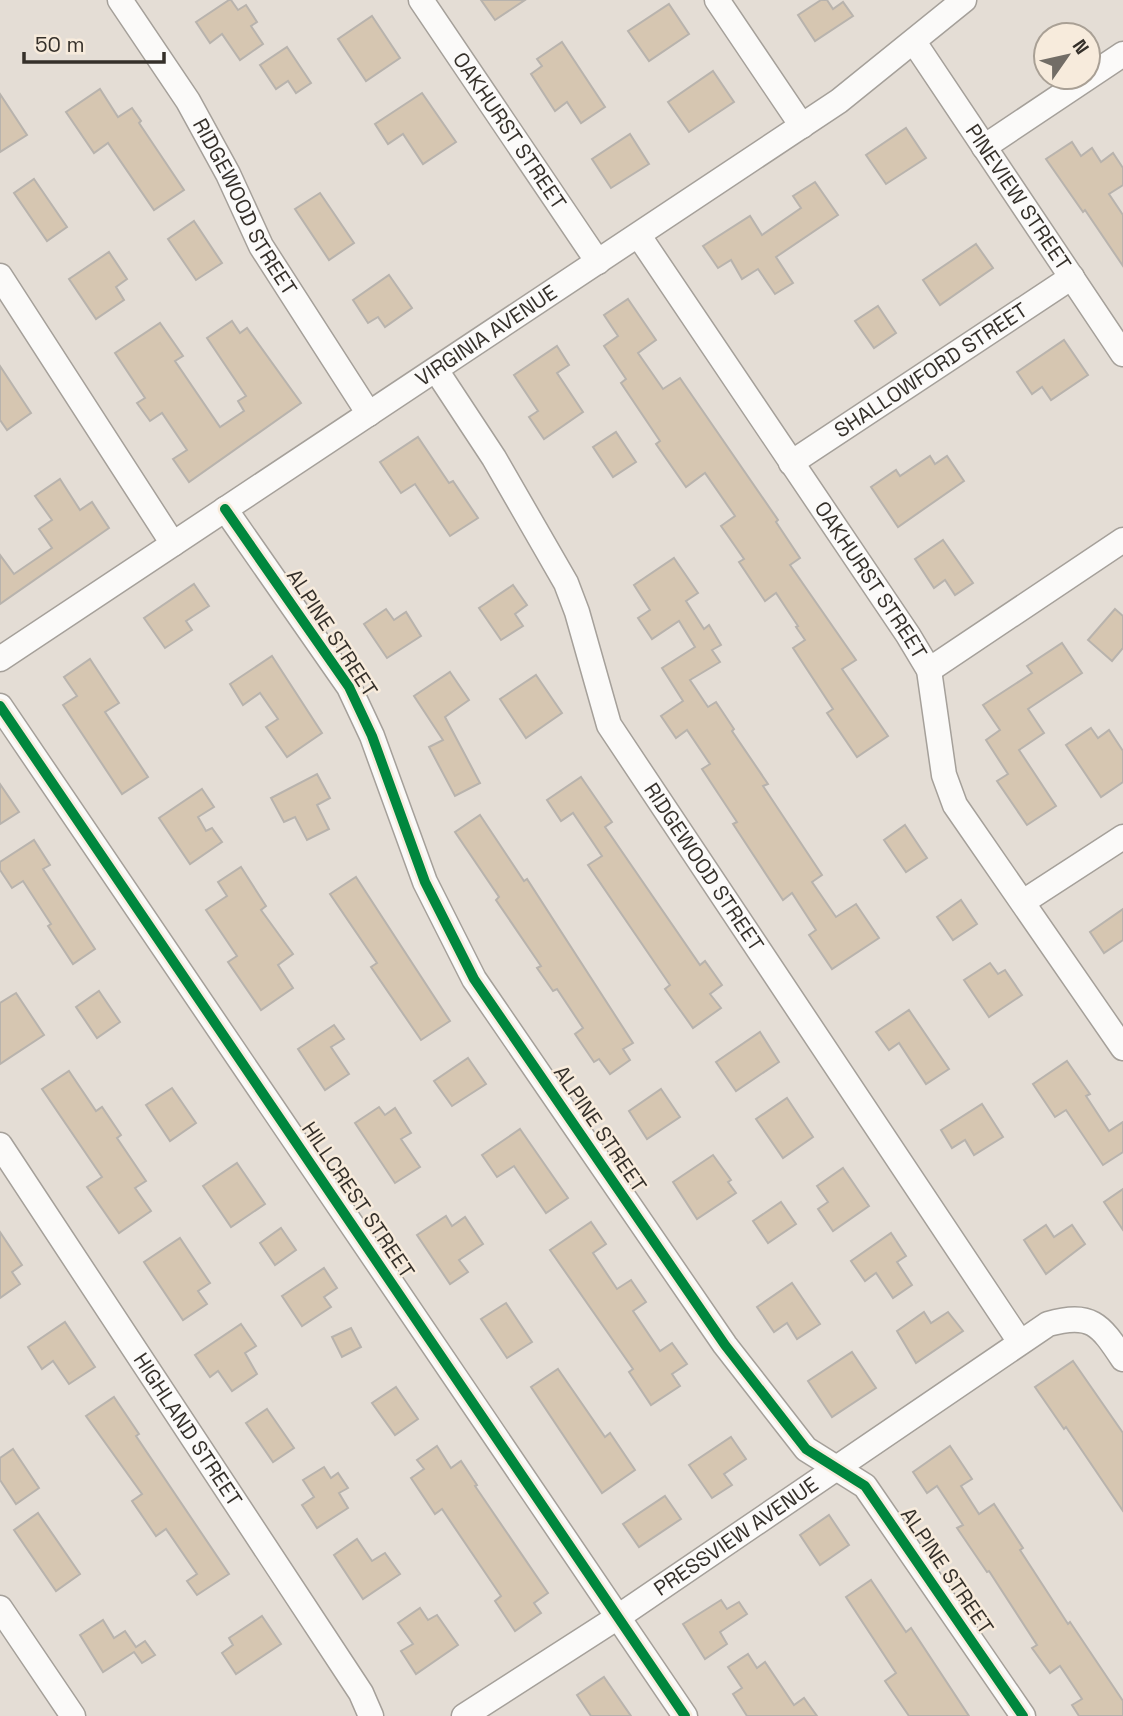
<svg xmlns="http://www.w3.org/2000/svg" width="1123" height="1716" font-family="'Space Grotesk',sans-serif">
<rect width="100%" height="100%" fill="#e4ddd5"/>
<g fill="#d6c6b1" stroke="#b8b3ad" stroke-width="2">
<polygon points="229,0 231,0 238,10 246,5 257,22 251,26 263,44 240,60 222,34 210,43 196,22"/>
<polygon points="481,0 525,0 495,20"/>
<polygon points="821,0 827,0 833,9 843,2 853,16 815,41 798,15"/>
<polygon points="669,4 689,34 649,61 628,31"/>
<polygon points="372,16 400,58 366,81 338,39"/>
<polygon points="562,42 605,107 581,123 567,102 555,111 531,74 542,66 537,59"/>
<polygon points="287,47 311,83 296,93 288,81 276,89 260,65"/>
<polygon points="713,71 734,102 689,132 668,102"/>
<polygon points="100,89 118,117 132,108 141,121 139,123 184,190 154,210 108,143 94,153 66,112"/>
<polygon points="422,93 456,142 423,164 403,134 388,144 375,124"/>
<polygon points="0,94 27,135 0,152"/>
<polygon points="906,128 926,158 886,184 866,155"/>
<polygon points="630,134 649,164 611,188 592,159"/>
<polygon points="1072,142 1081,156 1092,148 1101,162 1113,153 1123,168 1123,185 1109,194 1123,215 1123,266 1085,210 1083,212 1046,159"/>
<polygon points="34,179 67,227 47,241 14,193"/>
<polygon points="815,182 838,215 776,257 793,283 775,294 758,269 742,279 731,260 718,268 703,246 750,216 762,235 801,208 793,196"/>
<polygon points="320,193 354,243 329,260 295,209"/>
<polygon points="194,221 222,263 196,280 168,239"/>
<polygon points="976,244 993,268 940,305 923,280"/>
<polygon points="109,252 127,279 116,287 124,300 96,319 69,279"/>
<polygon points="389,275 412,308 385,327 378,317 368,323 353,300"/>
<polygon points="628,299 656,340 638,353 663,389 680,378 778,520 776,522 800,558 790,565 856,660 842,669 888,736 857,757 827,713 833,709 793,648 805,640 796,627 798,626 776,593 765,601 739,562 744,559 721,526 735,516 705,473 686,487 656,444 660,441 621,383 626,379 604,346 618,336 604,315"/>
<polygon points="878,306 896,333 874,348 855,321"/>
<polygon points="232,321 240,333 247,328 301,403 189,482 173,459 187,450 162,413 150,421 137,403 145,398 115,353 160,323 183,356 175,361 220,427 244,411 238,401 246,396 207,338"/>
<polygon points="1064,340 1088,375 1051,400 1042,387 1032,394 1017,372"/>
<polygon points="557,346 569,365 557,373 583,412 544,439 529,417 538,411 514,375"/>
<polygon points="0,366 31,413 7,430 0,420"/>
<polygon points="616,432 636,462 613,477 593,447"/>
<polygon points="418,437 449,483 453,481 478,518 450,536 415,484 401,493 380,462"/>
<polygon points="930,456 935,464 947,456 964,481 898,527 871,487 896,470 900,476"/>
<polygon points="60,479 80,510 92,502 109,528 0,604 0,555 14,574 52,548 39,529 52,520 35,496"/>
<polygon points="943,540 973,583 955,595 945,580 934,588 915,559"/>
<polygon points="674,558 698,593 686,601 704,629 709,625 721,645 712,650 720,662 690,680 708,707 716,702 734,729 732,731 768,784 763,786 822,875 812,882 836,917 856,904 879,938 832,969 809,935 816,930 792,893 783,900 733,824 737,822 702,769 710,764 687,730 676,738 661,716 683,701 662,668 695,647 679,621 652,639 638,618 650,610 634,585"/>
<polygon points="194,584 209,606 186,621 192,630 165,648 144,618"/>
<polygon points="513,585 527,605 515,614 523,626 501,640 479,608"/>
<polygon points="386,609 394,620 406,612 421,636 387,658 364,624"/>
<polygon points="1115,609 1123,616 1123,648 1112,661 1088,640"/>
<polygon points="1062,643 1082,673 1028,709 1044,733 1019,750 1056,806 1027,825 997,781 1008,774 986,740 1000,730 983,705 1032,673 1027,666"/>
<polygon points="272,656 322,733 287,757 266,727 278,719 260,693 243,705 230,684"/>
<polygon points="90,659 119,703 105,712 148,777 122,794 63,705 77,696 64,677"/>
<polygon points="450,672 469,700 445,717 480,783 455,796 429,747 443,740 414,696"/>
<polygon points="536,675 562,713 526,738 500,699"/>
<polygon points="1091,728 1098,738 1109,730 1123,751 1123,782 1101,797 1066,745"/>
<polygon points="317,774 330,798 317,805 329,829 307,840 295,817 284,822 271,798"/>
<polygon points="581,777 612,822 605,827 700,965 705,961 722,985 710,994 721,1008 693,1028 665,989 670,985 588,865 602,856 573,813 561,821 547,800"/>
<polygon points="0,784 19,812 0,824"/>
<polygon points="202,789 214,807 198,817 206,831 212,828 222,842 190,864 159,818"/>
<polygon points="480,815 524,881 527,879 633,1043 623,1049 630,1060 610,1074 599,1059 594,1062 575,1034 583,1028 557,989 553,991 537,968 541,966 496,900 499,897 455,832"/>
<polygon points="905,825 927,858 906,872 884,840"/>
<polygon points="34,840 50,865 43,869 95,949 73,964 48,926 51,924 23,881 12,888 0,870 0,862"/>
<polygon points="241,867 266,906 261,910 293,954 278,965 293,988 261,1010 228,962 237,956 206,910 227,896 218,882"/>
<polygon points="356,877 450,1021 421,1040 371,967 377,963 330,894"/>
<polygon points="961,900 977,924 953,940 937,917"/>
<polygon points="1123,909 1123,940 1104,953 1090,932"/>
<polygon points="990,963 998,974 1005,970 1022,995 989,1017 964,980"/>
<polygon points="99,991 120,1022 97,1038 76,1007"/>
<polygon points="16,993 44,1035 0,1064 0,1003"/>
<polygon points="909,1010 949,1069 926,1084 899,1043 889,1050 876,1032"/>
<polygon points="334,1025 344,1039 331,1047 349,1074 325,1090 298,1049"/>
<polygon points="760,1032 779,1062 736,1091 716,1062"/>
<polygon points="468,1058 486,1084 452,1106 434,1081"/>
<polygon points="1067,1061 1090,1094 1086,1096 1109,1131 1123,1122 1123,1152 1103,1165 1066,1110 1055,1117 1033,1084"/>
<polygon points="69,1071 96,1111 102,1107 121,1135 117,1138 146,1181 135,1188 151,1211 119,1233 87,1187 102,1177 42,1089"/>
<polygon points="172,1088 196,1123 170,1141 146,1105"/>
<polygon points="661,1089 680,1117 647,1139 629,1111"/>
<polygon points="787,1098 813,1137 783,1158 756,1119"/>
<polygon points="982,1104 1003,1137 974,1155 965,1140 952,1148 941,1130"/>
<polygon points="379,1107 385,1115 395,1108 411,1133 401,1139 420,1167 395,1183 355,1123"/>
<polygon points="520,1129 568,1198 546,1213 514,1166 497,1177 482,1155"/>
<polygon points="713,1155 731,1180 728,1182 736,1193 697,1219 673,1182"/>
<polygon points="237,1163 265,1204 231,1227 203,1186"/>
<polygon points="843,1168 869,1206 833,1231 818,1209 828,1202 817,1186"/>
<polygon points="1123,1189 1123,1230 1104,1202"/>
<polygon points="781,1202 796,1224 768,1243 753,1221"/>
<polygon points="446,1216 452,1226 465,1217 483,1244 459,1260 468,1272 450,1284 417,1235"/>
<polygon points="591,1222 606,1244 593,1253 617,1289 631,1280 646,1302 633,1311 660,1351 672,1343 687,1364 672,1374 680,1386 651,1405 629,1372 633,1369 550,1250"/>
<polygon points="1046,1225 1054,1237 1072,1225 1085,1244 1046,1274 1024,1240"/>
<polygon points="281,1228 296,1250 275,1265 260,1243"/>
<polygon points="0,1232 22,1265 12,1272 20,1284 0,1298"/>
<polygon points="891,1233 906,1256 897,1262 912,1285 893,1298 876,1273 865,1281 851,1261"/>
<polygon points="180,1238 210,1283 198,1291 207,1304 183,1320 144,1262"/>
<polygon points="324,1268 337,1288 324,1297 331,1307 302,1326 282,1296"/>
<polygon points="792,1283 820,1324 797,1339 787,1323 774,1332 757,1307"/>
<polygon points="506,1303 532,1342 507,1358 481,1319"/>
<polygon points="924,1312 931,1323 948,1312 963,1331 916,1363 897,1331"/>
<polygon points="65,1322 95,1367 69,1384 53,1361 42,1369 28,1347"/>
<polygon points="241,1324 256,1346 245,1353 257,1374 232,1391 218,1371 210,1377 195,1355"/>
<polygon points="351,1328 361,1347 342,1357 332,1337"/>
<polygon points="852,1352 876,1388 832,1417 808,1381"/>
<polygon points="1073,1361 1123,1433 1123,1511 1066,1427 1064,1429 1035,1387"/>
<polygon points="558,1369 605,1437 610,1433 635,1470 602,1493 531,1387"/>
<polygon points="396,1387 418,1419 395,1435 372,1403"/>
<polygon points="114,1397 139,1434 136,1436 229,1574 197,1595 187,1581 197,1574 166,1529 156,1536 132,1501 142,1494 86,1416"/>
<polygon points="267,1409 294,1448 273,1462 246,1423"/>
<polygon points="731,1437 746,1459 724,1474 732,1485 712,1498 689,1465"/>
<polygon points="437,1446 451,1468 461,1461 477,1485 475,1486 548,1593 534,1603 541,1613 515,1631 495,1601 501,1596 442,1509 435,1514 411,1478 424,1469 417,1460"/>
<polygon points="950,1446 972,1479 961,1486 979,1514 994,1504 1023,1548 1020,1550 1068,1624 1070,1622 1123,1701 1123,1716 1079,1716 1072,1705 1082,1699 1060,1666 1050,1673 1032,1648 1037,1645 989,1571 987,1572 957,1528 963,1525 937,1486 927,1493 913,1472"/>
<polygon points="13,1449 39,1488 16,1504 0,1480 0,1458"/>
<polygon points="324,1467 331,1478 338,1473 348,1488 339,1493 348,1508 317,1528 302,1505 314,1497 303,1480"/>
<polygon points="665,1496 681,1519 639,1547 623,1524"/>
<polygon points="38,1513 80,1574 56,1591 14,1530"/>
<polygon points="829,1515 849,1545 820,1565 800,1535"/>
<polygon points="357,1539 372,1561 385,1553 400,1574 363,1599 334,1555"/>
<polygon points="871,1580 906,1632 911,1628 969,1716 909,1716 885,1681 896,1673 846,1597"/>
<polygon points="721,1600 727,1609 739,1602 747,1614 720,1632 727,1644 705,1659 683,1624"/>
<polygon points="420,1608 428,1620 437,1615 458,1645 416,1674 401,1651 413,1644 398,1623"/>
<polygon points="262,1616 281,1644 236,1674 222,1653 233,1645 229,1638"/>
<polygon points="103,1620 114,1638 125,1631 136,1647 145,1641 155,1655 142,1663 134,1652 103,1672 80,1635"/>
<polygon points="748,1654 757,1668 765,1662 794,1705 804,1698 817,1716 747,1716 733,1694 742,1688 728,1667"/>
<polygon points="604,1677 631,1716 591,1716 577,1695"/>
</g>
<g fill="none" stroke-linecap="round" stroke-linejoin="round">
<g stroke="#a5a09a" stroke-width="27">
<g id="minor">
<path id="s1" d="M 120,0 L 188,101 L 228,174 L 261,246 L 369,414"/>
<path id="s2" d="M 421,0 L 598,262"/>
<polyline points="717,0 802,126"/>
<path id="s3" d="M 914,42 L 1123,354"/>
<polyline points="984,147 1123,54"/>
<path id="s4" d="M 639,236 L 908,635 L 929,670 L 944,775 L 955,805 L 1123,1048"/>
<polyline points="0,276 173,544"/>
<path id="s5" d="M 436,370 L 494,458 L 566,583 L 577,612 L 609,725 L 1020,1342"/>
<path id="s6" d="M 791,463 L 1072,277"/>
<polyline points="225,509 349,687 372,736 425,882 474,979 725,1345 806,1449 865,1486 1023,1716"/>
<path id="s7" d="M 0,659 L 839,101 L 964,0"/>
<polyline points="929,670 1123,540"/>
<polyline points="0,706 685,1716"/>
<polyline points="1023,902 1123,837"/>
<path id="s8" d="M 0,1145 L 361,1693 L 371,1716"/>
<polyline points="0,1608 73,1716"/>
<path id="s9" d="M 464,1716 L 618,1617 L 1048,1324 C 1091,1312 1100,1324 1123,1359"/>
</g>
</g>
<use href="#minor" stroke="#fbfaf9" stroke-width="24"/>
<g stroke="#f7ebdc" stroke-width="15">
<g id="cycleway">
<polyline points="225,509 349,687 372,736 425,882 474,979 725,1345 806,1449 865,1486 1023,1716"/>
<polyline points="0,706 685,1716"/>
</g>
</g>
<use href="#cycleway" stroke="#00873e" stroke-width="10"/>
</g>
<g text-anchor="middle" stroke-width="5" stroke-linejoin="round" paint-order="stroke">
<g font-size="21" fill="#35302a" stroke="#f7ebdc">
<text dy="7" stroke="none"><textPath href="#s2" startOffset="158">OAKHURST STREET</textPath></text>
<text dy="7" stroke="none"><textPath href="#s3" startOffset="187">PINEVIEW STREET</textPath></text>
<text dy="7" stroke="none"><textPath href="#s1" startOffset="242">RIDGEWOOD STREET</textPath></text>
<text dy="7" stroke="none"><textPath href="#s7" startOffset="584">VIRGINIA AVENUE</textPath></text>
<text dy="7" stroke="none"><textPath href="#s6" startOffset="168">SHALLOWFORD STREET</textPath></text>
<text dy="7" stroke="none"><textPath href="#s4" startOffset="415">OAKHURST STREET</textPath></text>
<text transform="translate(332 633) rotate(57)" y="7">ALPINE STREET</text>
<text dy="7" stroke="none"><textPath href="#s5" startOffset="569">RIDGEWOOD STREET</textPath></text>
<text transform="translate(600 1129) rotate(56)" y="7">ALPINE STREET</text>
<text transform="translate(358 1200) rotate(56)" y="7">HILLCREST STREET</text>
<text dy="7" stroke="none"><textPath href="#s8" startOffset="341">HIGHLAND STREET</textPath></text>
<text dy="7" stroke="none"><textPath href="#s9" startOffset="326">PRESSVIEW AVENUE</textPath></text>
<text transform="translate(947 1571) rotate(56)" y="7">ALPINE STREET</text>
</g>
</g>
<g transform="translate(1067 56) rotate(56)"><circle r="33" fill="#f7ebdc" stroke="#a9a095" stroke-width="2"/>
<path d="M0-5L12 26L0 18L-12 26Z" fill="#726d66"/>
<text y="-10" font-size="19" font-weight="bold" text-anchor="middle" fill="#35302a">N</text>
</g>
<path d="M24 52v10h140v-10" fill="none" stroke="#35302a" stroke-width="3.5"/>
<text x="35" y="52" font-size="21" fill="#35302a" stroke="#f7ebdc" stroke-width="5" paint-order="stroke">50 m</text>
</svg>
